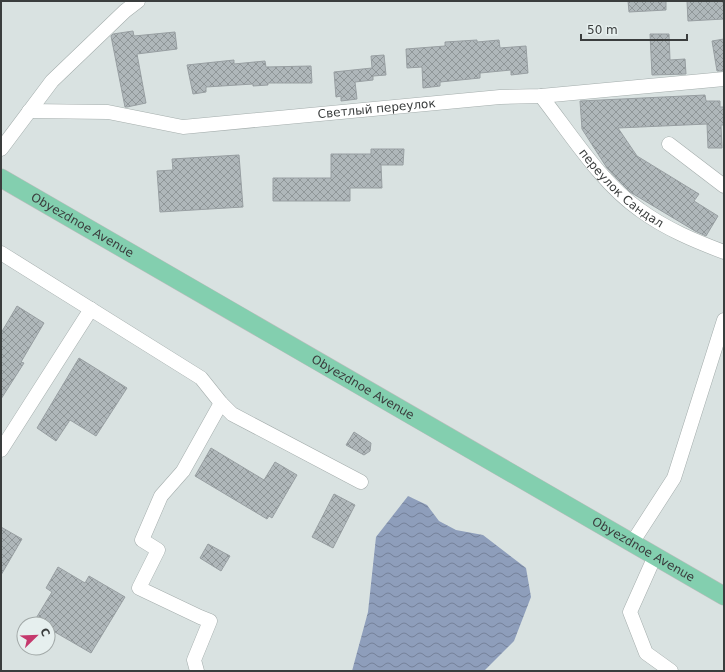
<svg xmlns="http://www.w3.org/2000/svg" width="725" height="672" font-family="'DejaVu Sans',sans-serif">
<defs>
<pattern id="water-waves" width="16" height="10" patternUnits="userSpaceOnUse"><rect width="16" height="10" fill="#8e9ebb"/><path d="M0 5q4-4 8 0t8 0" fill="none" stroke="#758299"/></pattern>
<pattern id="building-cross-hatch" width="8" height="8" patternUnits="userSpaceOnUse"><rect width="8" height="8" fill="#afb7ba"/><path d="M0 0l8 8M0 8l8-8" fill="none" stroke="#8f9698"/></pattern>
</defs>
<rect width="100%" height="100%" fill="#d9e2e1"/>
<polygon fill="url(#water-waves)" points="408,496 427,505 439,521 456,530 483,535 526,568 531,597 514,641 484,671 352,671 368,612 376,537"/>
<g fill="url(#building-cross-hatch)" stroke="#989fa2">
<polygon points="628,1 666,1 666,10 629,12"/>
<polygon points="687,1 724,1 724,19 688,21"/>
<polygon points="133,31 134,36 175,32 177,49 137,54 146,103 127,107 125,107 111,36 113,34"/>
<polygon points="650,34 669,34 670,60 685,59 686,74 652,75"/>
<polygon points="724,39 724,71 717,71 712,41"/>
<polygon points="477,40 477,42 499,40 500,48 526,46 528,73 511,75 511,70 480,73 480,78 440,82 440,86 423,88 422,67 407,68 406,49 445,46 445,42"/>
<polygon points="384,55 386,75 373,76 373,80 355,82 357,99 341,101 341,96 336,97 334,72 372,68 371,56"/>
<polygon points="234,60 234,64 265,61 266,67 311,66 312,83 268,83 268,85 253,86 253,84 206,87 206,92 193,94 187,65"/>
<polygon points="705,95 706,101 720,101 720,107 724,107 724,125 721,125 722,148 708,148 707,124 618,128 637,156 699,194 694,201 718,216 706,236 695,231 630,192 618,180 607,168 582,129 580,101"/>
<polygon points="371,149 404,149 403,165 381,165 382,188 350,188 350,201 273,201 273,178 331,178 331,154 371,154"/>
<polygon points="239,155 243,207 160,212 157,171 173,170 172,159"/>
<polygon points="17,306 44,323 21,362 24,363 1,399 1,333"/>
<polygon points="79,358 127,388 96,436 70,420 56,441 37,428"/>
<polygon points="354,432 371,443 370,451 364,455 346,445"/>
<polygon points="211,448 264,480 275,462 297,475 272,518 269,516 267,519 195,476"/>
<polygon points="334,494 355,505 333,548 312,537"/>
<polygon points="1,527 22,539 1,575"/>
<polygon points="208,544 230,556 221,571 200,558"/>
<polygon points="58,567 85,583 89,576 125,597 91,653 48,628 48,624 42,624 35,620 52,592 46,588"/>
</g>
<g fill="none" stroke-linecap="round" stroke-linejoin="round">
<g stroke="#a4adac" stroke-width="15">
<g id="minor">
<path id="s1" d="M 541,96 C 570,133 601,183 640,210 C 666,229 695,241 724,252"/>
<path id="s2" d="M 29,111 L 108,112 L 183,127 L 500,97 L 541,96 L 724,79"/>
<polyline points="669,144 724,186"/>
<polyline points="1,149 52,81 125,11 138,1"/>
<polyline points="1,253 201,378 221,403 232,414 361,482"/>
<polyline points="1,450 91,309"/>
<polyline points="632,543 674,478 724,320"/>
<polyline points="655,556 630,612 646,653 671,671"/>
<polyline points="197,671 194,660 210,621 200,617 139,588 158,550 142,540 161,496 183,471 221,403"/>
</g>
</g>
<g stroke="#bcbdbd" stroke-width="19">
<g id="major">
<path id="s3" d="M 1,178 L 724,596"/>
</g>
</g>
<use href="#minor" stroke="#fff" stroke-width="14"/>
<use href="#major" stroke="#83cfaf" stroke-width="18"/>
</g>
<g text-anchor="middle" stroke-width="3.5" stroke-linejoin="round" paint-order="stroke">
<g font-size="12" fill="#3a3d3d" stroke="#e6efee">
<text dy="4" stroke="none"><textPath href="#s2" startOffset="350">Светлый переулок</textPath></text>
<text dy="4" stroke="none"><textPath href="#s1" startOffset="123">переулок Сандал</textPath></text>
<text dy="4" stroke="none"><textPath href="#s3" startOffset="94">Obyezdnoe Avenue</textPath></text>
<text dy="4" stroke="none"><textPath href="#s3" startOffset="418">Obyezdnoe Avenue</textPath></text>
<text dy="4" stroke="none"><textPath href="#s3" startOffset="742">Obyezdnoe Avenue</textPath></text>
</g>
</g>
<rect width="725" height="672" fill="none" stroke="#3a3d3d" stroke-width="4"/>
<g transform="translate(36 636) rotate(67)"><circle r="19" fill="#e6efee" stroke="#a1a8a7"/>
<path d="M0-3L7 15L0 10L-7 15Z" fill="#c5396d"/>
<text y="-6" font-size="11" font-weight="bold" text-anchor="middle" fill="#3a3d3d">С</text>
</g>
<path d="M581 34v6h106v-6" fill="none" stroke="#3a3d3d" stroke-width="2"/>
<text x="587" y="34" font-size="12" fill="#3a3d3d" stroke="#e6efee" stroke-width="3" paint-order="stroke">50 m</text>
</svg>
